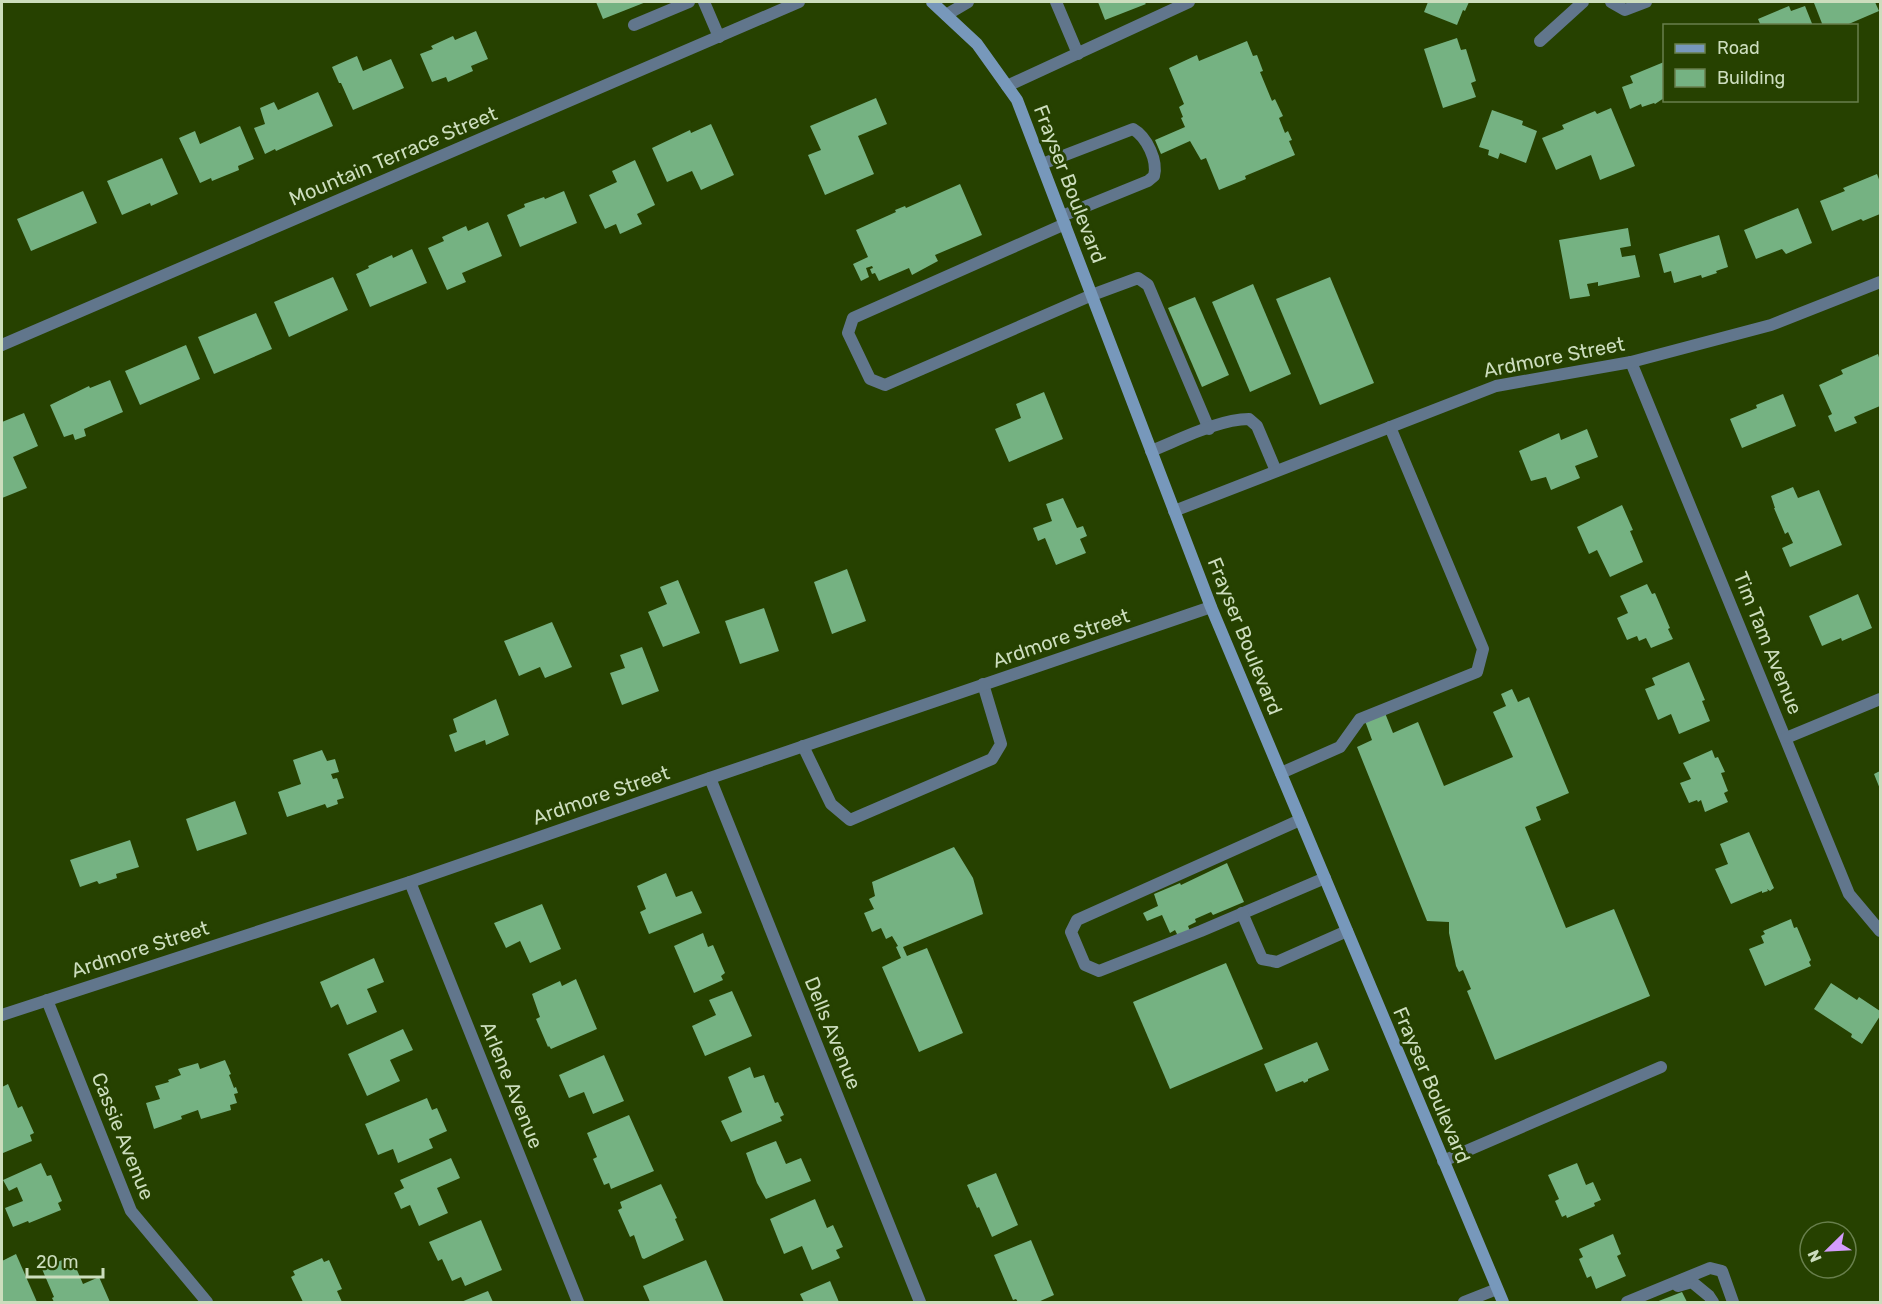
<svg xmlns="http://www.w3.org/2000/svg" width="1882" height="1304" font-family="Rubik,sans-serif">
<rect width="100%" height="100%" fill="#264100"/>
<g fill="#75b282">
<polygon points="596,2 646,2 603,19"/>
<polygon points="1098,2 1144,2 1146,4 1105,20"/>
<polygon points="1428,2 1469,2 1465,11 1463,10 1457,25 1424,12"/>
<polygon points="1816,2 1875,2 1879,11 1844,26 1823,26 1814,3"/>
<polygon points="1789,6 1791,11 1805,6 1813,26 1761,26 1758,19"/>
<polygon points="476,31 488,59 471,66 473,71 448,82 446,77 432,82 420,54 433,49 431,46 453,36 455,40"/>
<polygon points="1457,38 1461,50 1466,49 1476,81 1471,83 1476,97 1443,108 1424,49"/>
<polygon points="1247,41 1253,56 1257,55 1263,71 1260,72 1272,101 1275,99 1283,116 1279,118 1285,133 1288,131 1292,140 1289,141 1295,155 1245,176 1246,179 1219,190 1206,158 1201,160 1190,141 1161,154 1155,140 1185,127 1181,118 1183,117 1179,107 1184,104 1169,68 1197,55 1199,61"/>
<polygon points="357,56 363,71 391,59 404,88 353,110 341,83 339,83 332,67"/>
<polygon points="1664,62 1664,98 1655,104 1654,103 1642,107 1641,104 1630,109 1622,87 1633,83 1630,76"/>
<polygon points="318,92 333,126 276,151 275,149 265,154 254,128 265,124 260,108 274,102 278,110"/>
<polygon points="876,98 887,124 858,136 874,174 825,195 808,155 821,150 810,126"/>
<polygon points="1611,108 1635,166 1600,180 1591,155 1556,170 1542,138 1564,129 1562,125 1595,111 1597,114"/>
<polygon points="1492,110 1523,121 1522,125 1537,131 1526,163 1500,153 1498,159 1488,155 1489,150 1479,147"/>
<polygon points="711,124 734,175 701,190 692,171 667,182 652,148 690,130 691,133"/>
<polygon points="240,126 254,159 238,166 239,170 212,181 211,178 200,183 179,138 195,131 200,144"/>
<polygon points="162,158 178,194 151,206 150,203 122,215 107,181"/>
<polygon points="635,160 655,205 637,214 642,224 620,234 616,224 605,229 589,195 617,182 612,171"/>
<polygon points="1877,174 1880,182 1880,214 1863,221 1861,219 1832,231 1820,201 1845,191 1843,188"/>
<polygon points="960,184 982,235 935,255 938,261 912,275 909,268 879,281 875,273 872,274 870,269 873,268 872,266 866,268 869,277 861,281 853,264 868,257 856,230 896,212 895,210 905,206 906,208"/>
<polygon points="83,191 97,223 31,251 17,219"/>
<polygon points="564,191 577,223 520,247 507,215 525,207 524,204 544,197 545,199"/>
<polygon points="1798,208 1812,243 1786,254 1782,249 1756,259 1744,230"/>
<polygon points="488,222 502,256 462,273 466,282 447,290 428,248 444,241 442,237 466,226 468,231"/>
<polygon points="1628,228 1631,246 1620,248 1622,257 1635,255 1640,277 1598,286 1598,282 1587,284 1590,296 1570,299 1559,240"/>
<polygon points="1719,235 1728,267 1716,271 1717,273 1702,278 1701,275 1674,283 1671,271 1664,273 1659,254"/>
<polygon points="412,249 427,283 370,307 356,274 369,268 368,266 392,255 393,258"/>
<polygon points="333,277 348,310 289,337 274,302"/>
<polygon points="1330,277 1374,383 1320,405 1276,299"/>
<polygon points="1253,284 1291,374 1250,392 1212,302"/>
<polygon points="1195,297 1229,375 1202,387 1168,308"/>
<polygon points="256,313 272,349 214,374 198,337"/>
<polygon points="186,345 200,379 140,405 125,371"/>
<polygon points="1878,354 1880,361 1880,406 1854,417 1857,423 1835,432 1828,416 1832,414 1819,385 1843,374 1841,370"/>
<polygon points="110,380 123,412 84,429 86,436 75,440 73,434 64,437 50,405 89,386 90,388"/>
<polygon points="1044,392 1063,439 1009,462 995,429 1021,418 1016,404"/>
<polygon points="1783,394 1796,426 1742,448 1730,419 1757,408 1756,405"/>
<polygon points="24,413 38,446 13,457 27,488 2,498 2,422"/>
<polygon points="1587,429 1598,457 1575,466 1580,478 1551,490 1546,477 1531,481 1519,451 1559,433 1561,440"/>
<polygon points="1793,487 1798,498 1819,490 1842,545 1790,567 1782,548 1793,543 1788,532 1785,534 1774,508 1775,508 1771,496"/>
<polygon points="1063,498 1077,528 1083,526 1087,536 1080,539 1086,553 1056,565 1045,538 1038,541 1033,528 1052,521 1046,504"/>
<polygon points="1622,505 1633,530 1630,531 1643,562 1610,577 1597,550 1589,554 1577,527"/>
<polygon points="847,569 866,621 832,634 814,582"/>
<polygon points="678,580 700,633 663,647 648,612 667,604 660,587"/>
<polygon points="1647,584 1652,594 1655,593 1670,628 1668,629 1673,639 1651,648 1646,638 1639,641 1637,636 1627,640 1617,618 1628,613 1620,596"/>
<polygon points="1858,594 1872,628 1842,641 1841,638 1822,646 1809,616"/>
<polygon points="764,608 779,651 740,664 725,621"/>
<polygon points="552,622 572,667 545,678 540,667 519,676 504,641"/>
<polygon points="642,647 659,691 622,705 610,673 625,668 620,655"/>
<polygon points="1689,662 1705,700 1702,701 1710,721 1679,734 1671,714 1658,720 1645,689 1655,685 1652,678"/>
<polygon points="1512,689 1518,702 1529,697 1569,793 1536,807 1541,820 1525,827 1566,928 1614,909 1650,996 1495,1060 1467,991 1471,989 1463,970 1459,972 1456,966 1449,933 1449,922 1427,921 1357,747 1372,740 1365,721 1385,713 1393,733 1418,722 1444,786 1513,757 1493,712 1506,706 1501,694"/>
<polygon points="496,699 509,735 486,745 485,740 455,752 449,735 457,732 453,719"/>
<polygon points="322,750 327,761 335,759 339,772 331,774 333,779 337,778 344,798 337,800 338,804 327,808 325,804 287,817 278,792 301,784 293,760"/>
<polygon points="1712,750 1715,758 1718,757 1725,772 1721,773 1728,791 1724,793 1728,802 1705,812 1701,800 1698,802 1697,800 1689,803 1680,783 1691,779 1683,763"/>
<polygon points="1880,771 1880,789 1874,774"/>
<polygon points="235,801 247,834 197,851 186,819"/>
<polygon points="1749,832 1774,888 1770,891 1767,889 1768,891 1762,893 1762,891 1731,904 1715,869 1728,864 1720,844"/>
<polygon points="130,840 139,867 116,874 117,878 99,884 97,881 80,887 70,860"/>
<polygon points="954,847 973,878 983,914 903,947 907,956 927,948 963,1033 919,1052 882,967 901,958 896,947 898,946 892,936 886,939 881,928 872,932 864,913 874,909 869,899 875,896 872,882"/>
<polygon points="1227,863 1244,902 1213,915 1211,912 1195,919 1196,922 1188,926 1190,931 1178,936 1175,930 1170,933 1162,915 1147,921 1143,913 1158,906 1154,894 1180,883 1181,885"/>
<polygon points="666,873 676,897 692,891 702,913 649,934 640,912 646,909 637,886"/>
<polygon points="542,904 561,949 530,963 520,941 506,948 494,923"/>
<polygon points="1791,919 1794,928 1797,927 1811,960 1809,962 1811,966 1765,986 1749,949 1764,943 1761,936 1765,934 1763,931"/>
<polygon points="703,933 708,947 713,945 725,973 721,976 723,980 694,993 674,946"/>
<polygon points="374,958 384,982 367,989 377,1012 347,1025 338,1004 331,1008 320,982"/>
<polygon points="1226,963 1263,1049 1170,1089 1133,1002"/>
<polygon points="576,979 597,1029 551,1049 549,1046 548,1047 536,1019 540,1017 532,994 560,981 562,986"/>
<polygon points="1831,983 1857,1000 1859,997 1880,1011 1880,1016 1862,1044 1851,1037 1852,1034 1814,1009"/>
<polygon points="732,991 752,1036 705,1056 692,1026 716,1015 709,1000"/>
<polygon points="403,1029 413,1050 390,1060 400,1081 367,1096 348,1054"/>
<polygon points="1317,1042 1329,1070 1308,1079 1308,1081 1304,1083 1303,1081 1276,1092 1264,1064"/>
<polygon points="604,1055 624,1101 593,1114 584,1092 569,1098 559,1075"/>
<polygon points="225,1060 231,1074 229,1075 234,1088 236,1087 238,1093 234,1094 237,1103 230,1105 231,1110 201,1119 198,1110 181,1116 182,1119 154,1129 146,1103 160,1099 155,1086 169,1082 168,1080 181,1075 178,1069 198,1063 200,1069"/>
<polygon points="750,1067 754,1078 764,1075 775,1103 778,1102 784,1115 780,1117 782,1121 731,1142 721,1121 742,1112 728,1077"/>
<polygon points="8,1084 18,1108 22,1106 34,1133 30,1135 32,1141 3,1153 2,1087"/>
<polygon points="427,1098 432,1110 437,1108 447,1131 429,1139 433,1148 398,1163 393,1149 378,1155 365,1124"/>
<polygon points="629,1115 654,1171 611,1189 609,1183 604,1185 593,1159 597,1157 587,1133"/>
<polygon points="776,1141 786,1164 801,1158 811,1181 766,1199 757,1183 746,1153"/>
<polygon points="451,1158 460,1178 437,1188 448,1213 419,1226 410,1205 401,1209 394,1193 404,1188 400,1180"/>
<polygon points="41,1163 47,1176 51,1175 62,1201 58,1203 61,1210 29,1223 28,1221 13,1227 5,1208 23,1201 17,1187 9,1191 3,1180"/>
<polygon points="1577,1163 1586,1185 1593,1182 1601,1200 1594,1203 1595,1206 1567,1218 1566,1215 1562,1217 1555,1201 1559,1199 1548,1175"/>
<polygon points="996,1173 1018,1225 992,1237 979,1207 977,1208 967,1185"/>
<polygon points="661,1184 677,1218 675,1219 684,1240 644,1259 642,1258 634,1235 630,1237 618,1210 622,1208 620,1202"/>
<polygon points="815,1199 827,1228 833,1225 843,1247 836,1250 840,1258 812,1270 802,1246 784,1254 770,1219"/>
<polygon points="481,1220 502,1270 465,1286 461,1277 452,1281 442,1259 438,1261 429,1242"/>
<polygon points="1613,1234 1621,1254 1617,1256 1626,1276 1596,1289 1591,1276 1587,1278 1579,1259 1583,1257 1579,1249"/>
<polygon points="1031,1240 1054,1295 1038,1302 1018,1302 1016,1299 1013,1300 994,1255"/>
<polygon points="16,1254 37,1302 2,1302 2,1261"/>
<polygon points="71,1256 83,1284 99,1277 110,1302 54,1302 52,1298 54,1297 42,1269"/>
<polygon points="322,1258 324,1262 329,1260 342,1289 337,1291 342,1302 303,1302 291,1277 295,1275 293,1271"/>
<polygon points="706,1260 724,1302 650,1302 643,1286"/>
<polygon points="830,1281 839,1302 804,1302 800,1294"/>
<polygon points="488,1291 493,1302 461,1302"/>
<polygon points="1682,1292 1687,1302 1656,1302"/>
</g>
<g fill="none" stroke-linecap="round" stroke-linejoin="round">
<g stroke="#61768c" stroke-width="12">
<polyline points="704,2 719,37"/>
<polyline points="1056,2 1078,54"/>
<polyline points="946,15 968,2"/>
<polyline points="634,25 689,2"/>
<polyline points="1540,41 1583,2"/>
<polyline points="1007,86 1189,2"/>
<path d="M 1042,164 L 1133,129 C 1147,137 1158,161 1154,176 L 1148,181 L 1062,216"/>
<polyline points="1065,224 853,318 848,333 870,379 885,385 1092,295 1138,278 1148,285 1209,429"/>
<path d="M 1151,451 C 1179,440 1219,419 1249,419 L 1257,426 L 1276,471"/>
<polyline points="803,746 831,804 850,820 992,759 1001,744 983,684"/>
<polyline points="1281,773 1340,747 1360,719 1477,672 1483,649 1390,427"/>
<polyline points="1300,820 1077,920 1071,932 1085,965 1099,971 1201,931 1325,878"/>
<polyline points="1242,913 1262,959 1277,962 1347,931"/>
<polyline points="1443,1161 1661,1067"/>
<polyline points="1678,1286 1692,1282 1709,1296 1713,1302"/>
<polyline points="1464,1302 1497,1289"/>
<polyline points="1627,1302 1710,1268 1722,1271 1733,1302"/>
</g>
<g stroke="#61768c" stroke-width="12">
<polyline points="1611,2 1625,10 1646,2"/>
<polyline points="1631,362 1849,894 1880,931"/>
<polyline points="1174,511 1496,386 1631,362 1771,325 1880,282"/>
<polyline points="1786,738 1880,699"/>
<polyline points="710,778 920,1302"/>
<polyline points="410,882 578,1302"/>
<polyline points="47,1000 131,1211 207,1302"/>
<polyline points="2,1015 410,882 710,778 1211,607"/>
</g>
<polyline stroke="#61768c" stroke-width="12" points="2,345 799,2"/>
<polyline stroke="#7798bb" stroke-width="12" points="932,2 977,44 1017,100 1211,607 1503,1302"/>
</g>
<g text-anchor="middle" stroke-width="6" stroke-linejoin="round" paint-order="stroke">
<g font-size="20" fill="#ccddbd" stroke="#264100">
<text transform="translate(393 156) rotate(-23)" y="7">Mountain Terrace Street</text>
<text transform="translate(1070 184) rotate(69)" y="7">Frayser Boulevard</text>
<text transform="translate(1554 357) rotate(-11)" y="7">Ardmore Street</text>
<text transform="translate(1245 636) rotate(68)" y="7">Frayser Boulevard</text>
<text transform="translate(1061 638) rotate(-19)" y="7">Ardmore Street</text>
<text transform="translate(1768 643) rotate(68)" y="7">Tim Tam Avenue</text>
<text transform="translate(601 795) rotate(-19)" y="7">Ardmore Street</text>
<text transform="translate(140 949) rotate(-18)" y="7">Ardmore Street</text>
<text transform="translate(833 1033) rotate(68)" y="7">Dells Avenue</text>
<text transform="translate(512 1085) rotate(68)" y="7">Arlene Avenue</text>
<text transform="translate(1432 1085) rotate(67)" y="7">Frayser Boulevard</text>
<text transform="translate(123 1136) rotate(68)" y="7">Cassie Avenue</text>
</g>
</g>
<rect width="1882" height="1304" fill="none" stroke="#ccddbd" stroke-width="6"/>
<rect x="1663" y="24" width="195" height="78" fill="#264100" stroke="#687f4c" stroke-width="1.5"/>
<rect x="1675" y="44" width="30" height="9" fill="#7798bb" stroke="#687f4c" stroke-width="1.5"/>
<text x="1717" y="54" font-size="18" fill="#ccddbd">Road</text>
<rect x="1675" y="69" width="30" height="18" fill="#75b282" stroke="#687f4c" stroke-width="1.5"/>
<text x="1717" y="84" font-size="18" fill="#ccddbd">Building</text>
<g transform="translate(1828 1250) rotate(246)"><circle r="28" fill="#264100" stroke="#687f4c" stroke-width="1.5"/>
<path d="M0-4.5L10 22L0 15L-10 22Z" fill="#d49cfc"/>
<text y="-9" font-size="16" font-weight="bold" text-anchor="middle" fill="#ccddbd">N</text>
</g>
<path d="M27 1268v9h76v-9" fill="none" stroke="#ccddbd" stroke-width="3"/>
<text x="36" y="1268" font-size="18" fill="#ccddbd" stroke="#264100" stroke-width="4.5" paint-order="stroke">20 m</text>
</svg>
